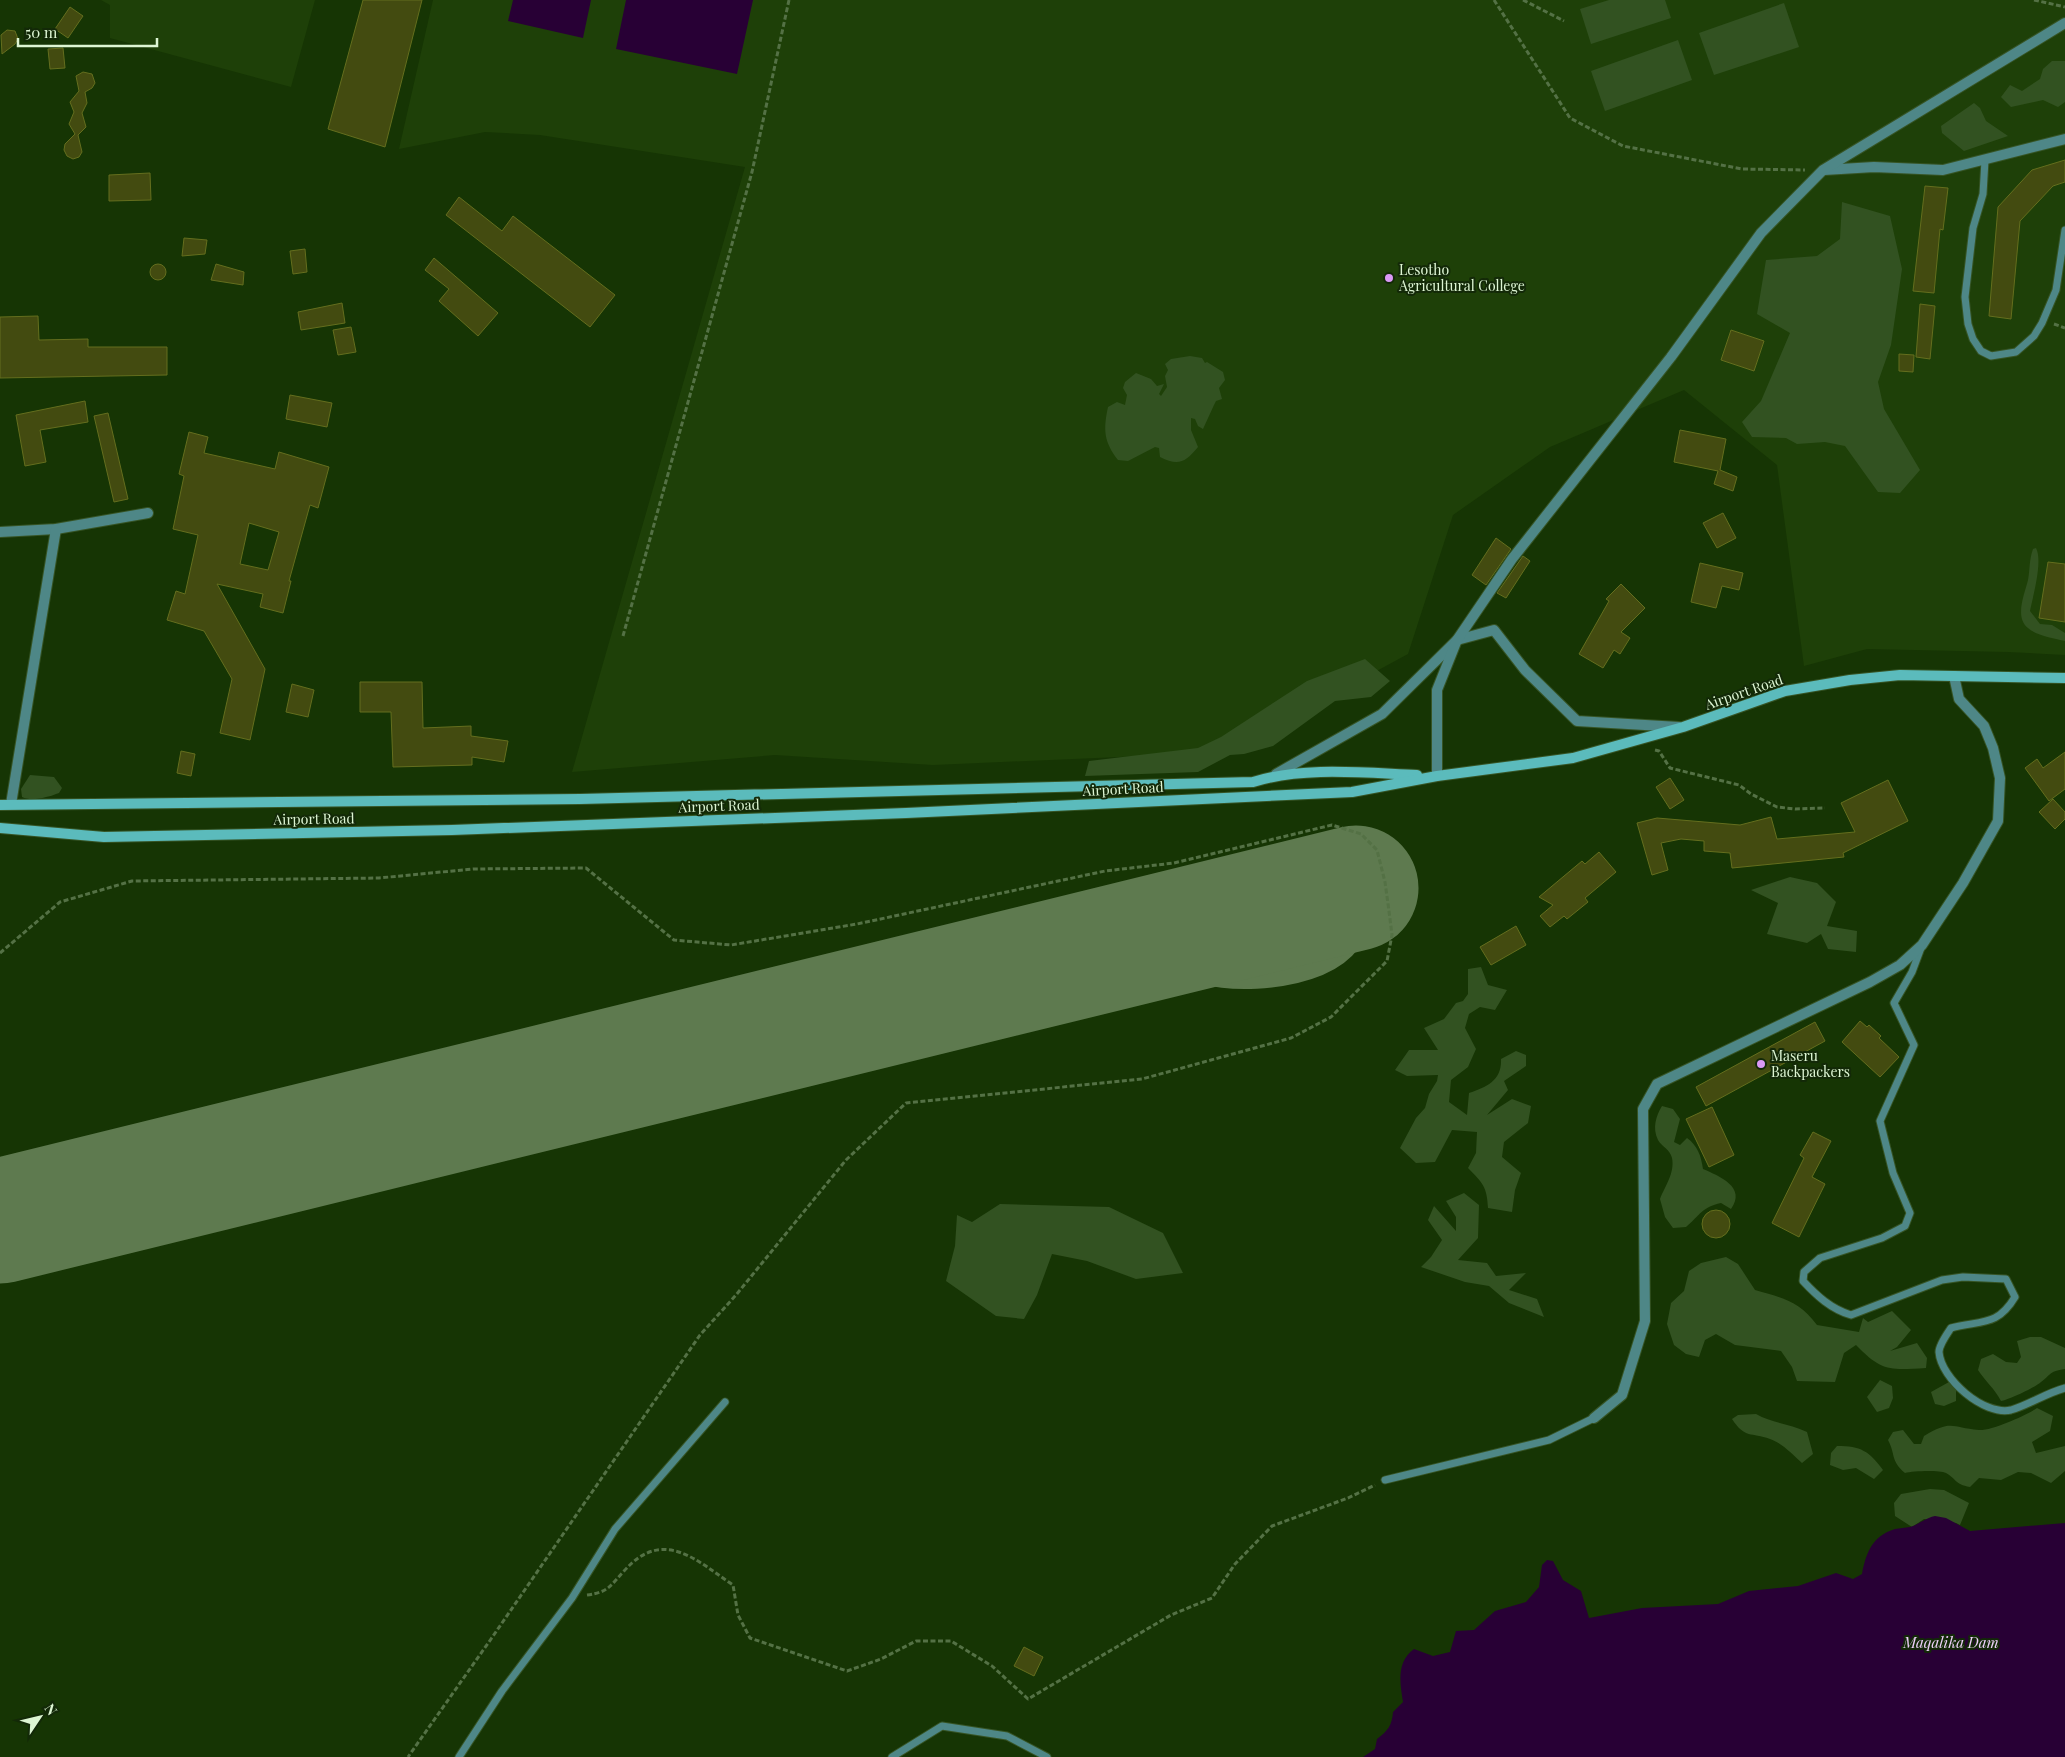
<svg xmlns="http://www.w3.org/2000/svg" width="2065" height="1757" font-family="'Playfair Display',serif">
<rect width="100%" height="100%" fill="#163504"/>
<g fill="#1e4008">
<polygon points="101,0 315,0 291,87 110,38 110,5"/>
<polygon points="433,0 2065,0 2065,655 2008,652 1867,649 1804,666 1777,465 1684,390 1550,447 1453,515 1408,654 1288,719 1211,753 933,765 775,755 572,772 745,167 540,135 485,132 399,149"/>
</g>
<g fill="#325221">
<polygon points="1609,0 1665,0 1671,18 1591,44 1580,9"/>
<polygon points="1784,3 1799,47 1714,75 1699,33"/>
<polygon points="1678,40 1692,80 1605,111 1591,71"/>
<polygon points="2052,61 2065,61 2065,102 2058,107 2043,100 2011,107 2001,97 2010,85 2022,91 2040,79 2043,69"/>
<polygon points="1974,103 1980,108 1986,121 2008,136 1964,151 1942,133 1941,126"/>
<polygon points="1842,202 1890,216 1902,269 1891,345 1878,382 1884,409 1920,470 1900,493 1878,492 1845,446 1825,442 1797,444 1786,438 1752,437 1742,422 1761,401 1790,333 1757,314 1766,260 1817,256 1840,239"/>
<path d="M 1190,356 L 1202,358 L 1205,363 L 1207,362 L 1223,372 L 1225,380 L 1219,388 L 1222,399 L 1216,401 L 1214,405 L 1203,429 L 1198,426 L 1195,419 L 1191,418 L 1191,430 L 1198,447 C 1185,463 1178,466 1160,457 L 1159,448 L 1155,447 L 1128,461 L 1118,460 C 1104,442 1103,430 1108,407 L 1117,402 L 1125,405 L 1127,395 L 1123,388 L 1125,382 L 1136,373 L 1151,379 L 1157,386 L 1164,384 L 1159,394 L 1161,396 L 1167,387 L 1165,376 L 1168,370 L 1165,364 L 1171,359 Z"/>
<path d="M 2036,548 C 2043,561 2033,596 2030,611 L 2040,624 L 2052,625 L 2065,633 L 2065,641 C 2054,638 2037,636 2028,628 C 2014,617 2025,593 2028,580 C 2030,569 2029,560 2033,549 Z"/>
<polygon points="1365,659 1390,681 1371,697 1335,701 1273,746 1244,754 1230,755 1198,772 1085,776 1089,761 1198,748 1221,737 1307,681"/>
<path d="M 30,775 L 54,777 L 62,788 L 59,793 C 48,797 32,802 22,797 L 21,789 Z"/>
<polygon points="1790,877 1817,883 1836,902 1827,926 1857,931 1856,952 1828,949 1821,934 1807,943 1767,934 1778,903 1751,890"/>
<path d="M 1481,967 L 1488,985 L 1507,990 L 1495,1010 L 1480,1007 L 1469,1014 L 1465,1028 L 1476,1049 L 1468,1067 L 1451,1080 L 1449,1102 L 1467,1115 L 1469,1093 C 1487,1087 1502,1080 1501,1059 L 1516,1051 L 1526,1055 L 1526,1066 L 1504,1081 L 1508,1090 L 1487,1115 L 1512,1099 L 1531,1106 L 1528,1123 L 1504,1142 L 1502,1157 L 1521,1173 L 1515,1190 L 1512,1212 L 1488,1208 C 1487,1187 1483,1183 1468,1168 L 1476,1153 L 1477,1132 L 1452,1130 L 1435,1162 L 1416,1163 L 1400,1148 L 1416,1118 L 1425,1108 L 1429,1094 L 1437,1081 L 1438,1075 L 1407,1076 L 1395,1070 L 1409,1050 L 1438,1050 L 1424,1028 L 1444,1019 L 1456,1003 L 1463,1001 L 1468,994 L 1468,969 Z"/>
<path d="M 1662,1106 L 1673,1109 L 1680,1119 L 1674,1142 L 1680,1145 L 1687,1138 C 1698,1146 1701,1156 1703,1169 C 1719,1176 1747,1187 1731,1209 L 1721,1203 C 1702,1207 1700,1215 1686,1227 L 1673,1228 L 1665,1217 L 1660,1199 C 1665,1186 1675,1173 1672,1158 C 1670,1149 1662,1147 1658,1140 C 1652,1128 1656,1116 1662,1106 Z"/>
<polygon points="1464,1193 1479,1205 1478,1238 1458,1260 1487,1263 1496,1276 1526,1273 1509,1290 1537,1299 1544,1317 1509,1303 1489,1286 1465,1282 1421,1267 1431,1257 1442,1240 1428,1220 1434,1206 1456,1231 1456,1217 1446,1201"/>
<polygon points="1000,1204 1109,1207 1163,1233 1183,1273 1136,1279 1087,1261 1052,1254 1037,1295 1024,1319 996,1316 946,1281 955,1246 957,1215 972,1222"/>
<path d="M 1726,1257 L 1738,1264 L 1755,1290 C 1783,1298 1799,1301 1817,1325 L 1859,1332 L 1863,1318 L 1868,1322 L 1892,1311 L 1911,1330 L 1897,1347 L 1890,1351 L 1917,1343 L 1927,1358 L 1926,1368 C 1890,1370 1882,1372 1856,1345 L 1844,1353 L 1835,1382 L 1797,1381 L 1792,1367 L 1781,1351 L 1735,1345 L 1716,1334 L 1705,1340 L 1699,1357 L 1686,1354 L 1674,1345 L 1667,1324 L 1671,1303 L 1684,1291 L 1689,1271 L 1701,1263 Z"/>
<path d="M 2030,1337 L 2041,1337 L 2065,1348 L 2065,1369 C 2048,1372 2053,1373 2041,1382 C 2036,1387 2008,1400 2001,1401 C 1995,1389 1985,1381 1978,1370 L 1981,1359 L 1993,1354 L 2006,1362 L 2017,1363 L 2021,1357 L 2017,1341 Z"/>
<polygon points="1880,1380 1892,1386 1893,1398 1889,1408 1877,1412 1867,1397"/>
<polygon points="1949,1382 1956,1385 1956,1401 1944,1406 1935,1404 1931,1392"/>
<path d="M 2037,1408 L 2053,1416 L 2050,1431 L 2032,1442 L 2036,1453 L 2065,1446 L 2065,1471 L 2051,1483 L 2031,1473 L 2018,1472 L 2001,1480 L 1979,1478 L 1970,1487 C 1954,1484 1958,1480 1946,1473 C 1939,1470 1913,1471 1905,1473 C 1890,1460 1896,1455 1888,1440 L 1893,1432 L 1903,1430 L 1914,1444 L 1921,1444 L 1924,1436 C 1952,1419 1952,1428 1979,1430 C 1991,1431 2027,1415 2037,1408 Z"/>
<path d="M 1756,1414 C 1772,1423 1790,1424 1807,1432 L 1813,1454 L 1802,1463 C 1793,1455 1782,1443 1770,1439 C 1751,1432 1745,1439 1732,1419 L 1738,1415 Z"/>
<path d="M 1837,1446 C 1861,1446 1869,1451 1883,1470 L 1874,1479 L 1856,1468 L 1843,1470 L 1830,1465 L 1831,1453 Z"/>
<polygon points="1930,1489 1944,1490 1969,1503 1960,1525 1956,1523 1924,1519 1912,1527 1895,1516 1894,1503 1901,1494"/>
</g>
<g fill="#280035">
<polygon points="513,0 591,0 583,38 508,21"/>
<polygon points="626,0 753,0 737,74 616,49"/>
<path d="M 1935,1516 L 1946,1518 L 1970,1531 L 2065,1523 L 2065,1757 L 1363,1757 L 1375,1749 L 1377,1739 C 1388,1731 1392,1725 1393,1712 L 1403,1702 C 1400,1683 1396,1662 1414,1649 L 1433,1656 L 1450,1652 L 1456,1631 L 1474,1630 L 1495,1611 L 1526,1602 L 1539,1587 L 1542,1565 L 1547,1560 L 1553,1561 L 1563,1580 L 1581,1591 L 1589,1618 L 1642,1608 L 1718,1604 L 1749,1591 L 1798,1586 L 1836,1573 L 1853,1579 L 1862,1574 C 1866,1553 1872,1536 1895,1529 C 1900,1528 1905,1528 1910,1527 C 1918,1525 1925,1518 1935,1516 Z"/>
</g>
<g fill="none" stroke-linecap="round" stroke-linejoin="round">
<path stroke="#5e7a4f" stroke-width="50" d="M 1102,950 C 1121,949 1140,946 1159,948 C 1182,950 1203,960 1225,963 C 1258,967 1331,961 1344,923 C 1349,911 1347,894 1338,884 C 1328,870 1307,863 1291,873 C 1283,879 1277,888 1269,894 C 1252,905 1234,914 1215,923"/>
<polyline stroke="#5e7a4f" stroke-width="125" points="0,1221 1356,888"/>
</g>
<g fill="#434b10" stroke="#646e1e" fill-rule="evenodd">
<polygon points="363,0 422,0 385,147 328,129"/>
<polygon points="70,7 83,16 68,38 55,29"/>
<polygon points="7,30 15,31 18,39 15,44 2,54 1,35"/>
<polygon points="63,48 65,68 50,69 48,49"/>
<polygon points="83,72 92,74 95,83 92,88 85,92 87,103 82,113 86,127 78,135 82,152 79,157 73,159 67,156 64,150 65,144 75,134 69,124 74,112 70,102 79,91 76,76"/>
<polygon points="2065,160 2065,182 2053,186 2020,221 2011,319 1989,316 1998,207 2032,170"/>
<polygon points="150,173 151,200 109,201 109,175"/>
<polygon points="1925,186 1948,188 1943,230 1940,229 1934,293 1913,291"/>
<polygon points="459,197 502,231 513,216 615,295 590,327 446,215"/>
<polygon points="184,238 207,240 205,254 182,256"/>
<polygon points="305,249 307,272 293,274 290,251"/>
<polygon points="434,258 498,313 478,336 439,301 449,289 425,270"/>
<polygon points="216,264 244,272 243,285 211,280"/>
<circle cx="158" cy="272" r="8"/>
<polygon points="342,303 345,323 301,330 298,312"/>
<polygon points="1920,304 1935,306 1930,359 1916,357"/>
<polygon points="38,316 39,340 88,339 88,347 167,347 167,375 0,378 0,317"/>
<polygon points="351,327 356,352 338,355 333,330"/>
<polygon points="1731,330 1764,341 1754,371 1721,360"/>
<polygon points="1899,354 1914,355 1913,372 1899,371"/>
<polygon points="290,395 332,403 327,427 286,419"/>
<polygon points="85,401 88,422 40,430 46,462 25,466 16,415"/>
<polygon points="108,413 128,499 114,502 94,416"/>
<polygon points="1680,430 1726,439 1720,470 1737,477 1733,491 1714,484 1718,471 1674,462"/>
<path d="M 189,432 L 208,437 L 204,453 L 275,469 L 279,452 L 329,467 L 318,508 L 310,505 L 289,581 L 291,581 L 283,613 L 260,607 L 263,594 L 217,584 L 265,669 L 250,740 L 220,733 L 232,679 L 204,631 L 167,620 L 176,591 L 185,594 L 198,535 L 173,529 L 184,476 L 179,474 ZM 249,523 L 279,532 L 268,570 L 240,564 Z"/>
<polygon points="1723,513 1736,538 1717,548 1703,523"/>
<polygon points="1496,538 1511,549 1486,585 1472,575"/>
<polygon points="1523,556 1530,561 1506,598 1497,593"/>
<polygon points="2048,562 2065,564 2065,622 2039,618"/>
<polygon points="1700,563 1743,573 1739,590 1722,586 1716,608 1691,602"/>
<polygon points="1621,584 1645,608 1621,632 1630,638 1620,654 1614,650 1603,668 1579,654 1609,601 1606,599"/>
<polygon points="360,682 422,682 423,728 471,726 471,736 508,741 504,762 472,757 472,765 393,767 391,712 360,712"/>
<polygon points="292,684 314,690 308,717 286,712"/>
<polygon points="181,751 195,754 191,776 177,773"/>
<polygon points="2065,752 2065,789 2049,801 2025,768 2037,759 2043,768"/>
<polygon points="1670,778 1684,800 1670,809 1656,787"/>
<polygon points="1888,780 1908,821 1843,853 1844,857 1732,868 1730,853 1704,851 1704,841 1681,839 1661,843 1668,870 1652,875 1637,823 1657,818 1740,825 1771,817 1777,839 1855,832 1841,803"/>
<polygon points="2053,799 2065,812 2065,819 2055,829 2039,812"/>
<polygon points="1599,852 1616,872 1585,898 1588,902 1567,919 1564,916 1550,927 1540,916 1553,905 1539,897 1582,861 1585,864"/>
<polygon points="1516,926 1526,945 1491,965 1480,947"/>
<polygon points="1860,1021 1867,1027 1869,1025 1881,1036 1879,1038 1899,1057 1880,1077 1842,1042"/>
<polygon points="1815,1022 1825,1041 1706,1106 1696,1087"/>
<polygon points="1712,1107 1734,1155 1709,1167 1686,1119"/>
<polygon points="1813,1132 1831,1141 1812,1177 1825,1184 1799,1237 1772,1223 1804,1158 1800,1155"/>
<circle cx="1716" cy="1224" r="14"/>
<polygon points="1024,1647 1043,1657 1034,1676 1014,1666"/>
</g>
<g fill="none" stroke-linecap="round" stroke-linejoin="round">
<g stroke="#365425" stroke-width="9">
<g id="service">
<polyline points="1985,160 1983,194 1973,228 1965,297 1968,324 1973,339 1981,351 1991,356 2016,352 2034,336 2042,323 2056,290 2065,230"/>
<path d="M 1921,948 L 1912,972 L 1894,1003 L 1914,1045 L 1880,1121 L 1893,1173 L 1910,1213 L 1905,1226 L 1882,1238 L 1820,1258 L 1804,1272 L 1803,1281 C 1817,1296 1831,1309 1851,1315 L 1942,1280 L 1963,1277 L 2006,1279 L 2015,1297 C 1997,1327 1981,1320 1951,1328 C 1947,1334 1939,1345 1939,1352 C 1941,1379 1984,1416 2011,1410 C 2029,1405 2046,1393 2065,1388"/>
<polyline points="1385,1480 1549,1440 1594,1418"/>
<polyline points="459,1757 502,1691 572,1598 615,1529 725,1402"/>
<polyline points="892,1757 942,1726 1007,1736 1047,1757"/>
</g>
</g>
<g stroke="#365425" stroke-width="12">
<g id="minor">
<polyline points="1824,170 1874,167 1943,170 2065,139"/>
<polyline points="0,532 56,529 148,513"/>
<polyline points="1276,774 1382,714 1457,640 1494,630 1525,670 1577,721 1679,727"/>
<polyline points="1437,776 1437,690 1457,640 1512,559 1671,357 1761,233 1823,170 2065,23"/>
<polyline points="11,804 56,529"/>
<polyline points="1594,1418 1622,1395 1645,1321 1643,1109 1657,1084 1870,982 1900,965 1922,945 1963,883 1998,821 2000,778 1993,748 1984,726 1959,699 1954,676"/>
</g>
</g>
<g stroke="#365425" stroke-width="12">
<g id="secondary">
<path d="M 0,805 L 580,799 L 1253,782 C 1303,766 1366,773 1417,775"/>
<polyline points="0,828 104,837 452,830 906,813 1352,792 1437,776 1573,758 1683,727 1785,691 1850,680 1900,675 2065,678"/>
</g>
</g>
<g stroke="#547145" stroke-width="3" stroke-dasharray="5 2.5" stroke-linecap="butt">
<polyline points="1494,0 1570,118 1623,146 1742,169 1805,170"/>
<polyline points="1523,0 1564,21"/>
<polyline points="2034,0 2065,7"/>
<polyline points="2054,324 2065,328"/>
<polyline points="623,636 752,172 789,0"/>
<polyline points="1655,750 1659,751 1670,768 1739,785 1751,794 1777,807 1795,809 1825,808"/>
<polyline points="0,953 60,902 132,881 379,878 473,869 586,868 674,940 731,945 857,924 1105,871 1174,863 1332,825 1361,834 1377,850 1385,882 1389,911 1392,935 1387,961 1331,1017 1291,1038 1142,1079 906,1103 846,1160 736,1295 700,1335 491,1639 408,1757"/>
<path d="M 587,1595 C 609,1592 610,1586 624,1571 C 663,1527 696,1560 733,1585 L 738,1615 L 750,1638 L 847,1671 L 881,1659 L 916,1641 L 951,1641 L 992,1666 L 1028,1699 L 1171,1615 L 1212,1598 L 1235,1564 L 1272,1526 L 1348,1498 L 1375,1485"/>
</g>
<use href="#service" stroke="#4e8787" stroke-width="7"/>
<use href="#minor" stroke="#4e8787" stroke-width="10"/>
<use href="#secondary" stroke="#5bbbbc" stroke-width="10"/>
</g>
<g fill="#db99f5" stroke="#132908" stroke-width="2">
<circle cx="1389" cy="278" r="5"/>
<circle cx="1761" cy="1064" r="5"/>
</g>
<g text-anchor="middle" stroke-width="4" stroke-linejoin="round" paint-order="stroke">
<g font-size="14" fill="#ddf5d3" stroke="#132908" text-anchor="start">
<text x="1399" y="275">Lesotho<tspan x="1399" dy="16">Agricultural College</tspan></text>
<text x="1771" y="1061">Maseru<tspan x="1771" dy="16">Backpackers</tspan></text>
</g>
<g font-size="14" fill="#ddf5d3" stroke="#132908">
<text transform="translate(1744 692) rotate(-19)" y="5">Airport Road</text>
<text transform="translate(1123 789) rotate(-3)" y="5">Airport Road</text>
<text transform="translate(719 806) rotate(-2)" y="5">Airport Road</text>
<text transform="translate(314 819) rotate(-1)" y="5">Airport Road</text>
</g>
<g font-size="15" font-style="italic" fill="#efd1fb" stroke="#132908">
<text x="1951" y="1648">Maqalika Dam</text>
</g>
</g>
<g transform="translate(40 1717) rotate(55)" stroke="#132908" stroke-width="4" paint-order="stroke">
<path d="M0-4L9 19L0 12L-9 19Z" fill="#ddf5d3"/>
<text y="-8" font-size="14" font-weight="bold" text-anchor="middle" fill="#ddf5d3">N</text>
</g>
<path d="M18 38v8h139v-8" fill="none" stroke="#ddf5d3" stroke-width="2.5"/>
<text x="25" y="38" font-size="15" fill="#ddf5d3" stroke="#132908" stroke-width="4" paint-order="stroke">50 m</text>
</svg>
